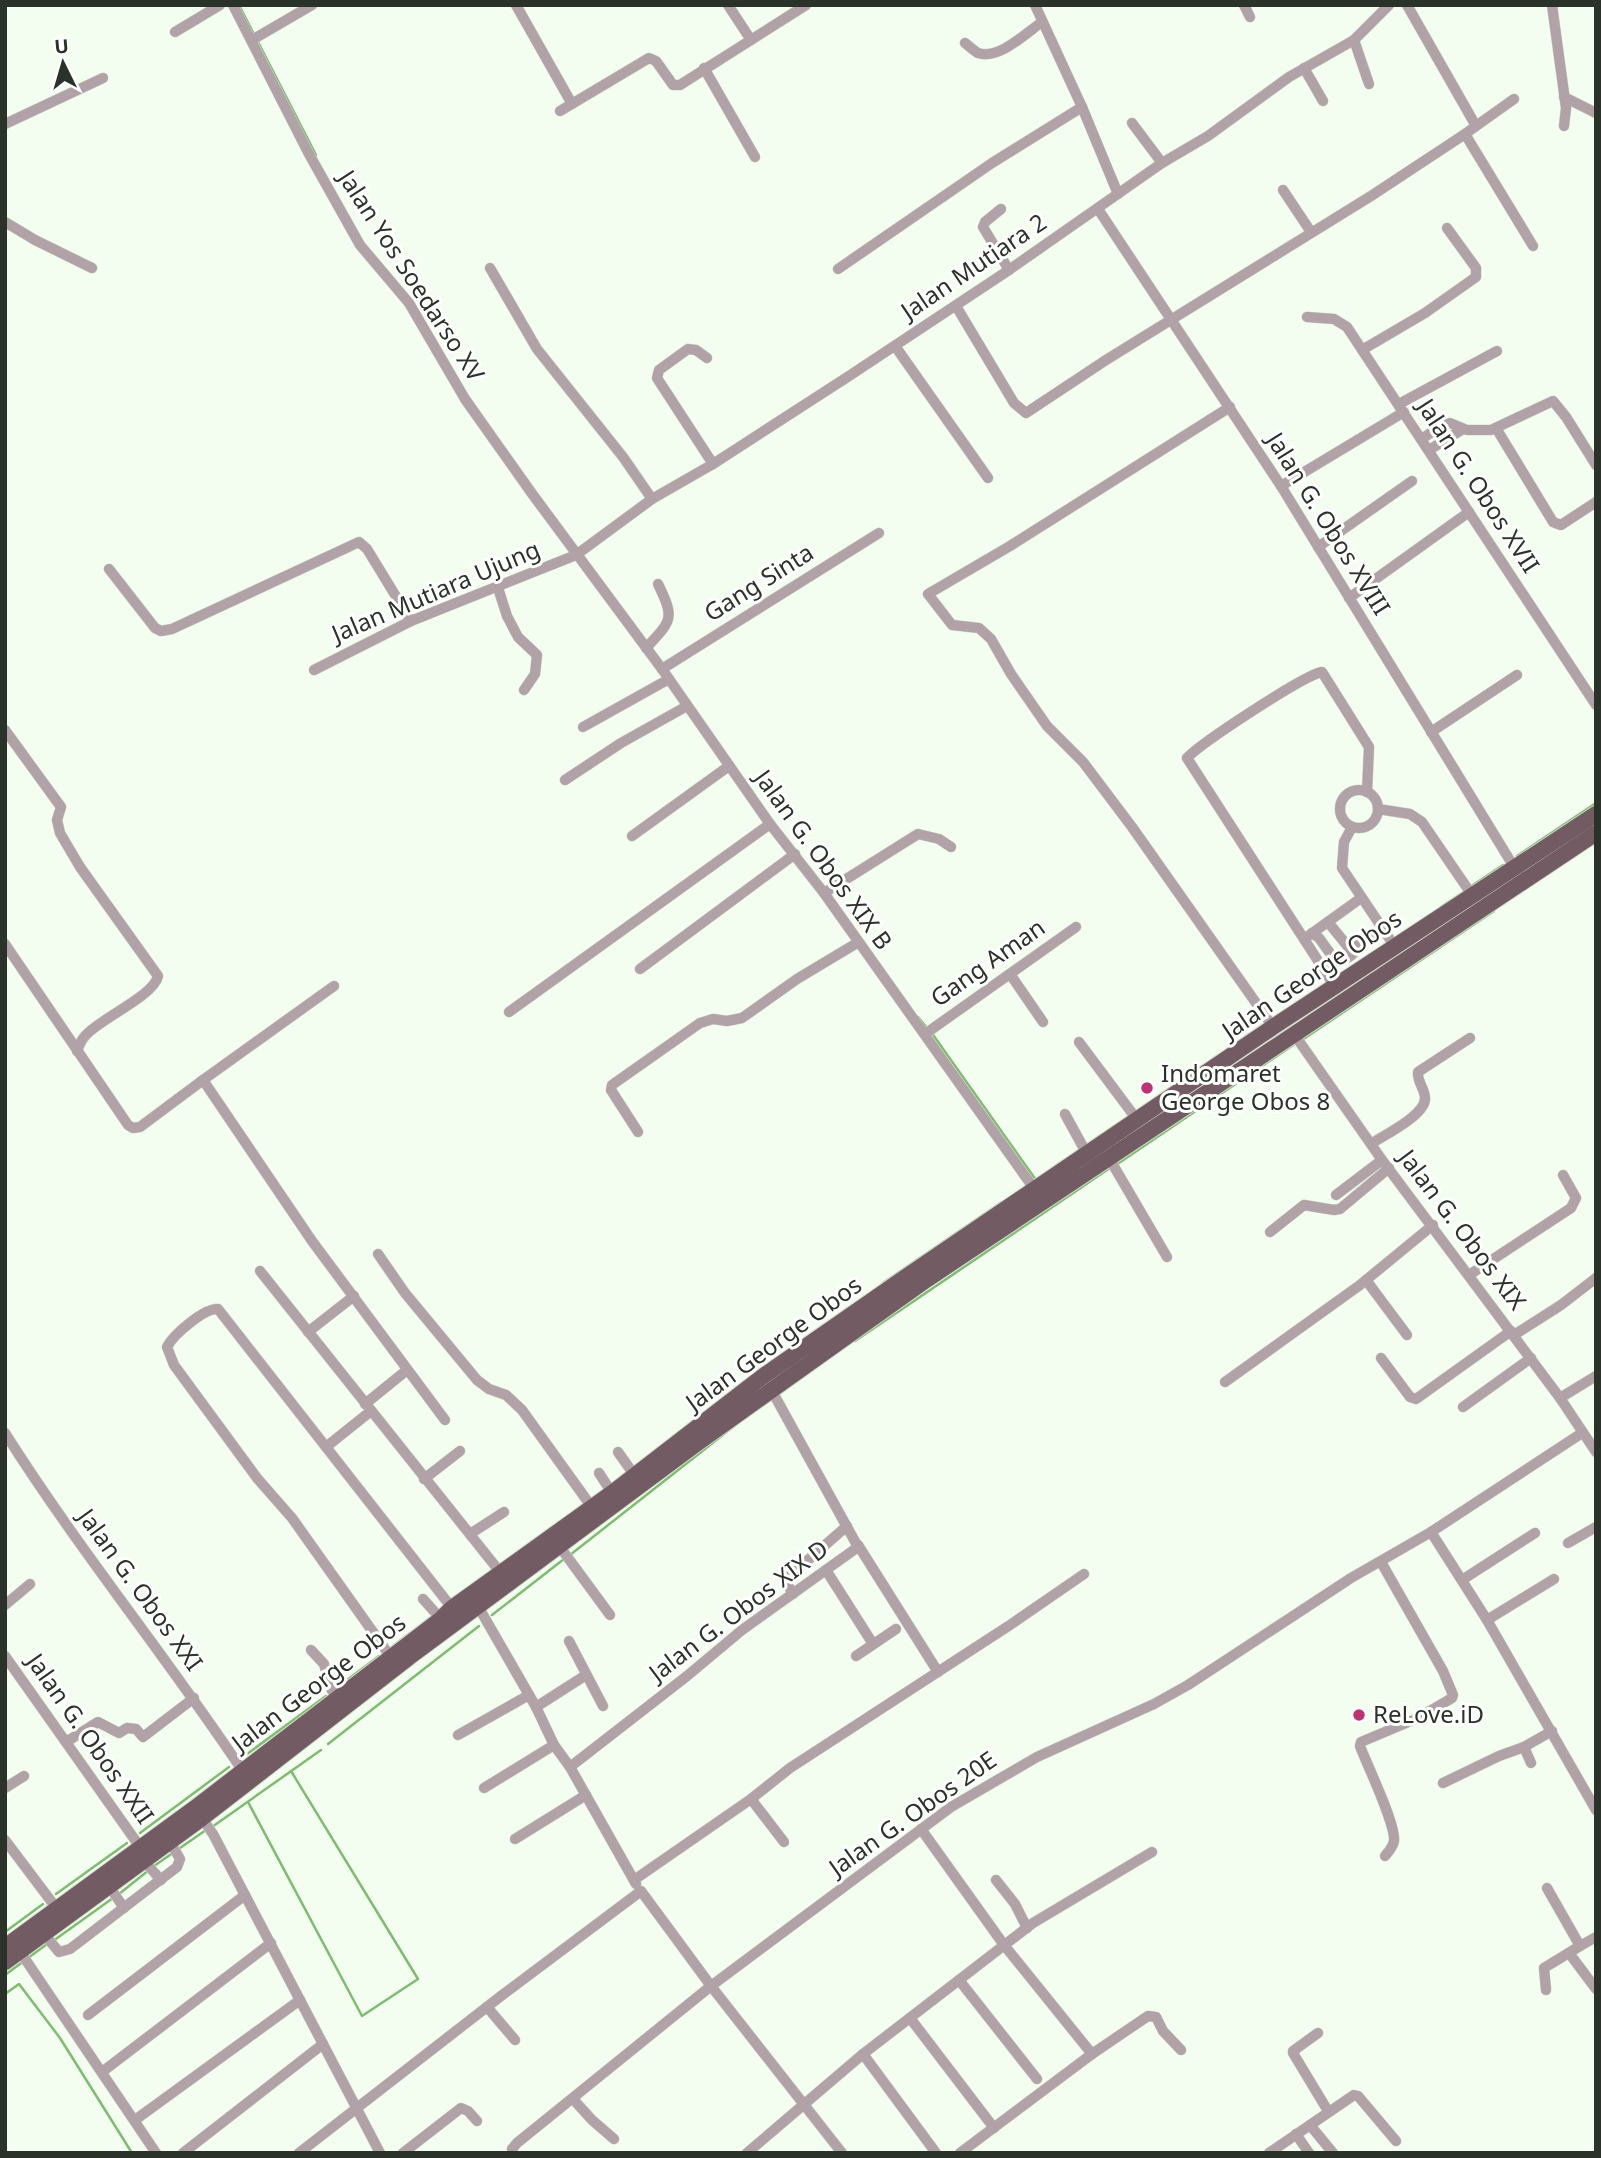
<svg xmlns="http://www.w3.org/2000/svg" width="1601" height="2158" font-family="'Noto Sans',sans-serif">
<rect width="100%" height="100%" fill="#f3fef0"/>
<g fill="none" stroke-linecap="round" stroke-linejoin="round">
<g stroke="#7fbc70" stroke-width="2.5">
<polyline points="239,5 316,155"/>
<polyline points="1517,856 1596,803"/>
<polyline points="1470,887 1503,865"/>
<polyline points="1441,907 1465,891"/>
<polyline points="918,1017 927,1028"/>
<polyline points="931,1032 1036,1180"/>
<polyline points="1302,1040 1494,911"/>
<polyline points="1116,1165 1296,1043"/>
<polyline points="883,1283 1002,1202"/>
<polyline points="855,1341 1110,1168"/>
<polyline points="570,1555 738,1423"/>
<polyline points="492,1615 564,1559"/>
<polyline points="393,1646 410,1633"/>
<polyline points="339,1686 379,1656"/>
<polyline points="328,1744 479,1626"/>
<polyline points="243,1757 326,1696"/>
<polyline points="248,1802 362,2016 418,1979 291,1771"/>
<polyline points="212,1827 321,1750"/>
<polyline points="140,1833 229,1767"/>
<polyline points="154,1866 206,1830"/>
<polyline points="56,1894 127,1843"/>
<polyline points="119,1894 149,1870"/>
<polyline points="5,1932 43,1904"/>
<polyline points="53,1941 113,1898"/>
<polyline points="5,1975 47,1944"/>
<polyline points="5,1994 19,1984 60,2038 132,2153"/>
</g>
<g stroke="#cfd9cc" stroke-width="11">
<g id="minor">
<polyline points="233,5 309,154 360,245 409,303 465,399 533,495 662,669 770,824 824,893 1035,1190"/>
<polyline points="516,5 572,104"/>
<polyline points="728,5 751,40"/>
<polyline points="1035,5 1082,107 1118,194"/>
<polyline points="1244,5 1250,17"/>
<polyline points="1552,5 1566,108 1564,126"/>
<polyline points="175,32 220,5"/>
<polyline points="252,40 312,5"/>
<polyline points="1354,40 1369,84"/>
<path d="M 965,43 C 969,46 974,51 978,53 C 999,60 1026,33 1042,22"/>
<polyline points="704,68 755,157"/>
<polyline points="1304,68 1323,101"/>
<polyline points="1564,97 1596,113"/>
<polyline points="560,111 649,58 656,61 673,85 680,85 806,5"/>
<polyline points="1132,123 1162,163"/>
<polyline points="5,124 103,78"/>
<polyline points="1476,126 1514,99"/>
<polyline points="1465,134 1533,246"/>
<polyline points="1283,190 1311,232"/>
<polyline points="1001,209 985,222 983,227 1009,270"/>
<polyline points="1098,209 1281,486 1514,867"/>
<polyline points="5,222 35,240 92,268"/>
<polyline points="490,268 537,349 623,457 652,499"/>
<polyline points="838,269 992,163 1082,107"/>
<polyline points="956,306 1014,403 1026,413 1106,360 1371,196 1465,134 1476,126 1407,5"/>
<polyline points="1307,317 1334,319 1347,327 1596,705"/>
<polyline points="895,346 988,478"/>
<polyline points="1362,350 1425,313 1476,277 1476,268 1447,228"/>
<polyline points="707,358 696,350 688,349 659,370 657,378 713,464"/>
<polyline points="1399,404 1497,351"/>
<polyline points="1230,407 1010,546 928,594 952,625 979,628 991,639 1011,674 1047,726 1083,762 1132,827 1273,1027"/>
<polyline points="1496,428 1553,522 1561,525 1596,502"/>
<polyline points="1422,439 1440,426 1450,423 1467,430 1491,430 1553,401 1566,417 1596,465"/>
<polyline points="1429,450 1463,429"/>
<polyline points="1281,486 1404,412"/>
<polyline points="1318,547 1412,481"/>
<polyline points="109,569 155,628 161,631 172,629 359,542 367,549 411,621"/>
<polyline points="498,588 507,616 518,637 537,655 535,674 524,690"/>
<polyline points="1349,598 1469,512"/>
<path d="M 646,648 C 672,620 675,619 658,584"/>
<polyline points="662,669 879,533"/>
<polyline points="314,670 411,621 576,555 652,499 713,464 849,376 1006,272 1162,163 1208,136 1289,77 1354,40 1389,5"/>
<polyline points="583,727 669,679"/>
<path d="M 5,730 L 61,807 L 57,820 L 60,833 L 80,867 L 158,976 C 154,996 99,1019 85,1036 C 81,1040 79,1046 77,1051"/>
<polyline points="1431,732 1517,675"/>
<polyline points="565,780 621,743 687,706"/>
<circle cx="1359" cy="809" r="19"/>
<polyline points="1378,809 1410,814 1422,822 1472,895"/>
<polyline points="1352,827 1344,842 1342,868 1395,947"/>
<polyline points="632,836 729,766"/>
<polyline points="824,893 918,834 939,839 951,847"/>
<polyline points="1328,922 1349,948 1361,943 1382,928"/>
<path d="M 1312,933 L 1319,938 L 1335,960 C 1346,961 1354,956 1357,946"/>
<polyline points="1304,939 1361,898"/>
<polyline points="5,944 128,1125 133,1128 140,1127 203,1080 312,1241 445,1420"/>
<polyline points="640,969 795,854"/>
<polyline points="1010,974 1043,1022"/>
<path d="M 1335,987 L 1187,758 C 1201,743 1304,675 1322,672 L 1369,747 L 1367,792"/>
<polyline points="509,1012 770,824"/>
<polyline points="925,1034 1076,927"/>
<polyline points="1294,1034 1382,1160 1560,1398 1596,1452"/>
<polyline points="1079,1042 1138,1121"/>
<polyline points="203,1080 334,986"/>
<polyline points="1065,1114 1088,1156"/>
<polyline points="638,1132 611,1090 612,1085 700,1023 713,1019 727,1021 742,1018 797,979 857,943"/>
<path d="M 1371,1144 C 1384,1135 1426,1115 1425,1098 C 1425,1089 1417,1082 1418,1072 L 1470,1038"/>
<polyline points="1109,1158 1167,1257"/>
<polyline points="1336,1195 1382,1160"/>
<polyline points="1270,1232 1304,1205 1334,1210 1340,1209 1389,1168"/>
<polyline points="378,1254 405,1293 477,1380 489,1389 506,1395 522,1410 591,1506"/>
<polyline points="260,1271 500,1572"/>
<polyline points="1469,1275 1571,1208 1576,1198 1563,1175"/>
<polyline points="1366,1280 1407,1335"/>
<polyline points="308,1332 354,1296"/>
<polyline points="1514,1335 1561,1305 1596,1278"/>
<polyline points="1381,1358 1410,1397 1416,1399 1511,1331"/>
<polyline points="1225,1382 1360,1285 1433,1225"/>
<polyline points="1560,1398 1596,1376"/>
<polyline points="365,1404 407,1370"/>
<polyline points="1463,1407 1531,1358"/>
<path d="M 5,1433 C 79,1550 166,1656 242,1770"/>
<polyline points="326,1447 371,1411"/>
<polyline points="618,1452 635,1476"/>
<polyline points="599,1473 612,1493"/>
<polyline points="424,1479 460,1451"/>
<polyline points="1431,1532 1487,1620 1596,1810"/>
<polyline points="470,1534 504,1512"/>
<polyline points="1568,1543 1596,1527"/>
<polyline points="858,1545 938,1672"/>
<polyline points="560,1547 610,1615"/>
<path d="M 1381,1562 L 1443,1671 L 1453,1695 L 1452,1698 L 1418,1718 L 1361,1742 L 1360,1746 C 1367,1765 1396,1824 1394,1841 C 1393,1847 1389,1851 1385,1856"/>
<polyline points="826,1570 873,1644"/>
<polyline points="1462,1580 1535,1533"/>
<polyline points="793,1594 785,1580 847,1526"/>
<polyline points="423,1599 441,1619"/>
<polyline points="5,1605 30,1584"/>
<polyline points="479,1608 536,1707 554,1745 570,1767 636,1884"/>
<polyline points="1487,1620 1554,1579"/>
<polyline points="569,1641 603,1706"/>
<polyline points="311,1650 324,1664 331,1689 337,1697"/>
<polyline points="5,1656 140,1847"/>
<path d="M 390,1656 L 292,1518 L 257,1478 L 174,1365 L 167,1347 C 173,1335 204,1308 218,1309 L 452,1608"/>
<polyline points="856,1656 896,1629"/>
<polyline points="536,1707 586,1675"/>
<polyline points="458,1735 529,1695"/>
<polyline points="66,1742 98,1722 119,1733 127,1728 136,1729 143,1737 194,1698"/>
<polyline points="1524,1747 1531,1763"/>
<polyline points="570,1767 687,1676 742,1630 858,1547 772,1391"/>
<polyline points="1443,1783 1499,1756 1524,1747 1552,1731"/>
<polyline points="5,1788 24,1776"/>
<polyline points="484,1788 554,1745"/>
<polyline points="751,1799 784,1842"/>
<polyline points="199,1814 213,1834 380,2153"/>
<polyline points="921,1829 1004,1945 1092,2054"/>
<polyline points="515,1839 586,1795"/>
<polyline points="5,1840 57,1909"/>
<polyline points="144,1861 161,1880"/>
<polyline points="634,1880 751,1799 790,1768 1010,1625 1084,1574"/>
<polyline points="996,1880 1015,1904 1027,1928"/>
<polyline points="109,1886 124,1908"/>
<polyline points="1547,1888 1580,1946 1596,1937"/>
<polyline points="44,1934 59,1952 70,1949 177,1867 180,1859 170,1842"/>
<polyline points="17,1947 156,2153"/>
<polyline points="1569,1953 1596,1989"/>
<polyline points="959,1980 1037,2079"/>
<polyline points="1546,1990 1544,1968 1580,1946"/>
<polyline points="487,2007 515,2040"/>
<polyline points="88,2015 245,1895"/>
<polyline points="910,2018 994,2128"/>
<polyline points="1318,2033 1293,2051 1293,2053 1328,2111"/>
<polyline points="863,2054 936,2153"/>
<polyline points="102,2072 271,1943"/>
<polyline points="573,2099 592,2120 614,2139"/>
<polyline points="135,2120 300,2000"/>
<polyline points="1310,2125 1333,2153"/>
<polyline points="1296,2134 1309,2153"/>
<polyline points="183,2153 323,2044"/>
<polyline points="299,2153 501,1996 641,1891 711,1986 842,2153"/>
<polyline points="403,2153 461,2108 468,2111 477,2121"/>
<polyline points="513,2153 512,2149 517,2143 711,1986 951,1807 1037,1757 1154,1704 1188,1685 1351,1578 1431,1532 1582,1433"/>
<polyline points="747,2153 863,2054 1033,1923 1152,1852"/>
<polyline points="960,2153 1092,2054 1148,2016 1156,2017 1163,2031 1181,2050"/>
<polyline points="1269,2153 1354,2095 1358,2096 1396,2141"/>
</g>
</g>
<g stroke="#cfd9cc" stroke-width="18">
<g id="primary">
<polyline points="5,1947 195,1808 441,1619 452,1608 612,1493 762,1377 910,1274 1273,1027 1596,814"/>
<polyline points="5,1962 202,1818 412,1655 696,1444 926,1280 1596,833"/>
</g>
</g>
<use href="#minor" stroke="#b0a2a7" stroke-width="10"/>
<use href="#primary" stroke="#725b62" stroke-width="16"/>
</g>
<g fill="#bc3371" stroke="#fff" stroke-width="2.5">
<circle cx="1147" cy="1088" r="7"/>
<circle cx="1359" cy="1715" r="7"/>
</g>
<g text-anchor="middle" stroke-width="6" stroke-linejoin="round" paint-order="stroke">
<g font-size="24" fill="#2b3229" stroke="#fff">
<text transform="translate(974 267) rotate(-34)" y="8">Jalan Mutiara 2</text>
<text transform="translate(411 276) rotate(57)" y="8">Jalan Yos Soedarso XV</text>
<text transform="translate(1478 486) rotate(57)" y="8">Jalan G. Obos XVII</text>
<text transform="translate(1328 524) rotate(58)" y="8">Jalan G. Obos XVIII</text>
<text transform="translate(759 583) rotate(-32)" y="8">Gang Sinta</text>
<text transform="translate(436 592) rotate(-23)" y="8">Jalan Mutiara Ujung</text>
<text transform="translate(823 860) rotate(54)" y="8">Jalan G. Obos XIX B</text>
<text transform="translate(988 963) rotate(-35)" y="8">Gang Aman</text>
<text transform="translate(1312 975) rotate(-34)" y="8">Jalan George Obos</text>
<text transform="translate(1462 1230) rotate(53)" y="8">Jalan G. Obos XIX</text>
<text transform="translate(774 1344) rotate(-36)" y="8">Jalan George Obos</text>
<text transform="translate(140 1590) rotate(54)" y="8">Jalan G. Obos XXI</text>
<text transform="translate(739 1611) rotate(-37)" y="8">Jalan G. Obos XIX D</text>
<text transform="translate(319 1683) rotate(-37)" y="8">Jalan George Obos</text>
<text transform="translate(90 1739) rotate(55)" y="8">Jalan G. Obos XXII</text>
<text transform="translate(913 1814) rotate(-35)" y="8">Jalan G. Obos 20E</text>
</g>
<g font-size="24" fill="#2b3229" stroke="#fff" text-anchor="start">
<text x="1161" y="1082">Indomaret<tspan x="1161" dy="28">George Obos 8</tspan></text>
<text x="1373" y="1723">ReLove.iD</text>
</g>
</g>
<rect width="1601" height="2158" fill="none" stroke="#2b3229" stroke-width="14"/>
<g transform="translate(63 63) rotate(355)" stroke="#ffffff" stroke-width="5" paint-order="stroke">
<path d="M0-5L12 26L0 18L-12 26Z" fill="#2b3229"/>
<text y="-10" font-size="19" font-weight="bold" text-anchor="middle" fill="#2b3229">U</text>
</g>
</svg>
